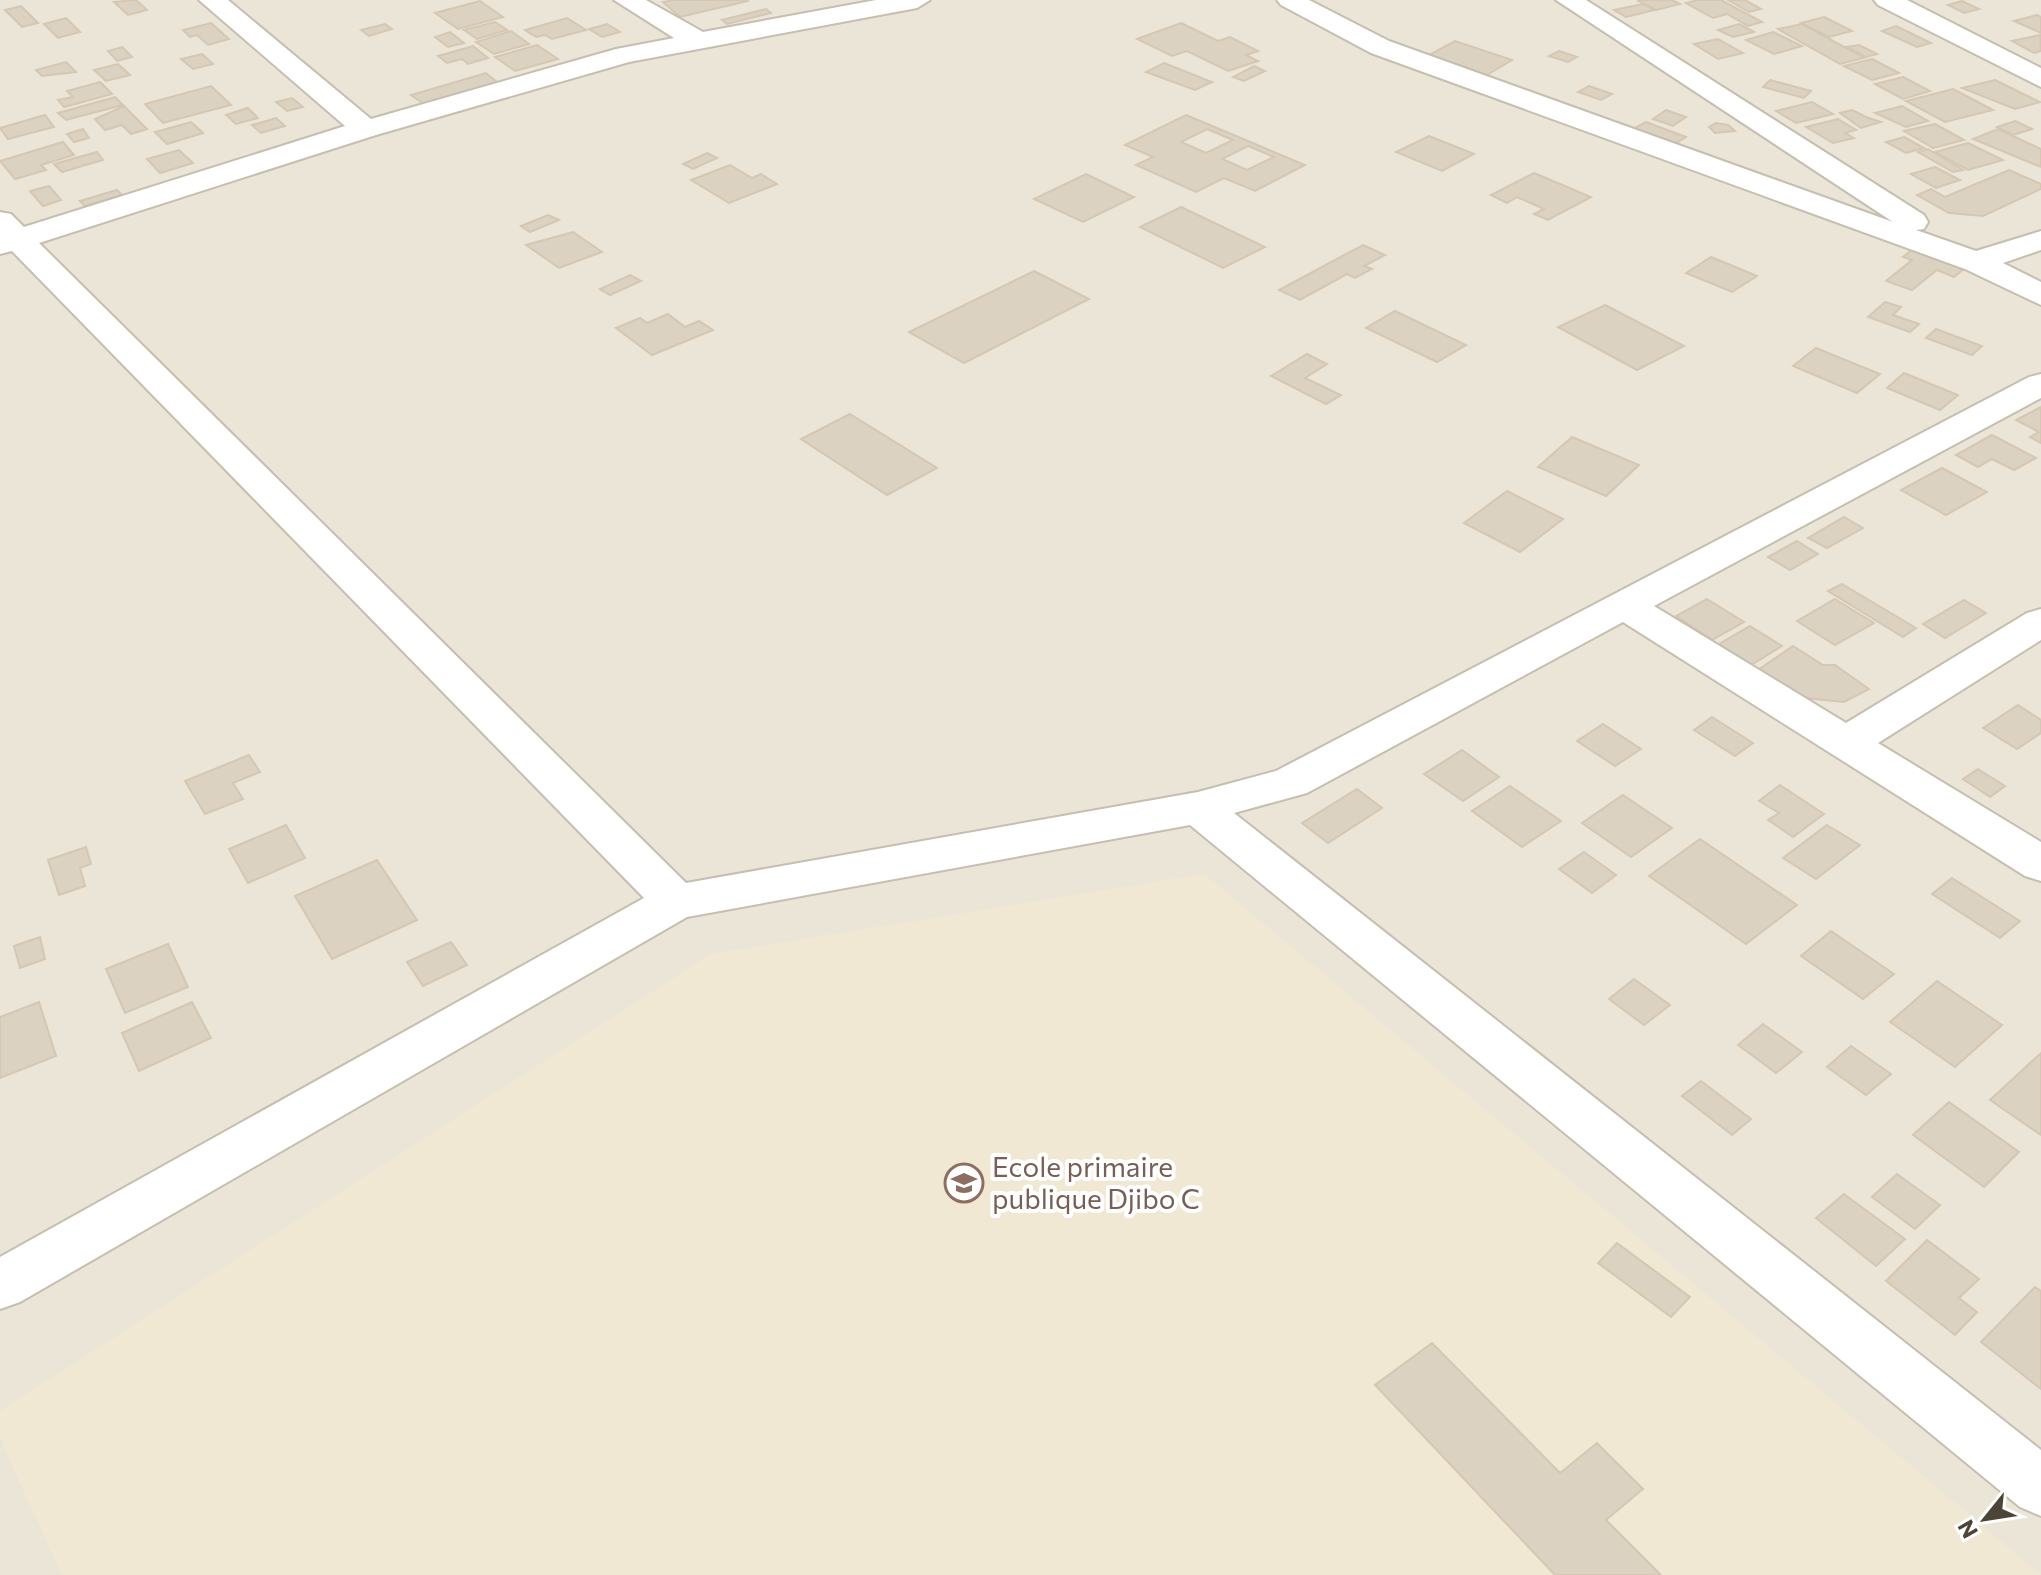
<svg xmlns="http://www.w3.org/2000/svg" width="2041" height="1575" font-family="Commissioner,sans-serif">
<rect width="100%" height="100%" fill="#f6f3ea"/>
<rect fill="#ebe5d8" x="0" y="0" width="2041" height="1575"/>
<polygon fill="#f1e8d3" points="1204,874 2041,1575 62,1575 0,1439 0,1411 711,954"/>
<g fill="#dcd2c1" stroke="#d5c7b1" stroke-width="2" fill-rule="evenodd">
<polygon points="136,0 147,10 128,15 114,2"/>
<polygon points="674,0 747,0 748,1 680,17 663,2"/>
<polygon points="1637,0 1672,0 1680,4 1656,10"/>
<polygon points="1698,0 1721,0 1762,22 1748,26 1727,14 1713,18 1686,3"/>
<polygon points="1728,0 1745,0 1761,9 1749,12"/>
<polygon points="480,1 503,17 458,29 435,13"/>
<polygon points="1962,1 1979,9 1964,13 1948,5"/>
<polygon points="1643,4 1655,10 1626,17 1614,10"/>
<polygon points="21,6 38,23 22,27 5,10"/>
<polygon points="766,9 771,13 727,24 722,20"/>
<polygon points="2037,15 2041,17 2041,33 2014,21"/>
<polygon points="1824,17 1852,31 1829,37 1801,23"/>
<polygon points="66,18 80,32 58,38 44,24"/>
<polygon points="567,18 586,30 552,39 545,35 536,37 525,30"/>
<polygon points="495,22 507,30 477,39 464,30"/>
<polygon points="211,23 229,39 208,45 197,35 190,37 183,30"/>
<polygon points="1181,23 1218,41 1230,37 1258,51 1246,55 1258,61 1228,71 1187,51 1172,56 1137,39"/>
<polygon points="385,24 392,29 369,36 361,30"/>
<polygon points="607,24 620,32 602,37 589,29"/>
<polygon points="1739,24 1754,32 1733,37 1718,30"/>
<polygon points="1802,24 1850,50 1864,58 1840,64 1778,29"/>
<polygon points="1896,26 1931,43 1917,47 1882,31"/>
<polygon points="511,31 529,44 494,54 476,42"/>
<polygon points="450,32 464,43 448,47 435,37"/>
<polygon points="1773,32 1802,46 1774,54 1746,40"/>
<polygon points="2040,35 2041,51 2034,53 2012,41"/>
<polygon points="1718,39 1743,53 1718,59 1694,44"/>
<polygon points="1455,41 1512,60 1487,75 1429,55"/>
<polygon points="537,45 558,59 515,71 495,57"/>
<polygon points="1859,45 1877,54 1866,57 1847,47"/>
<polygon points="473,46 488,58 468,64 462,59 447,63 438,56"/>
<polygon points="122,47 132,57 117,61 108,51"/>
<polygon points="1559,51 1577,57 1568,62 1549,56"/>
<polygon points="202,54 213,64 193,69 181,59"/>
<polygon points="1872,59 1899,73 1872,80 1844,66"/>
<polygon points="66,62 76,72 42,76 36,70"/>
<polygon points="1164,63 1212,82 1195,90 1146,72"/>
<polygon points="118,64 130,75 106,81 94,70"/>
<polygon points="1254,66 1265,71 1244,81 1233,77"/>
<polygon points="486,73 497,82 424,104 411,95"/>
<polygon points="1903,77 1930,91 1903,99 1875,84"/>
<polygon points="1770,80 1811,91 1804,98 1763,87"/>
<polygon points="1995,80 2040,102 2015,109 1962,88"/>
<polygon points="100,82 112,94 64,107 58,100 73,97 67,91"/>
<polygon points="211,86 231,105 163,123 145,104"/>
<polygon points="1589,86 1612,94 1601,100 1578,92"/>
<polygon points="1953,89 1993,110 1945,122 1906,101"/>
<polygon points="115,97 123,105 66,120 58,113"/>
<polygon points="292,98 303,107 287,111 276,102"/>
<polygon points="1812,102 1833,114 1796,123 1776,111"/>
<polygon points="124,106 147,129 131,134 122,125 105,130 95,119"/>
<polygon points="1902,106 1928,121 1906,127 1875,113"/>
<polygon points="248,108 258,118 236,124 226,115"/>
<polygon points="1666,110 1686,117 1673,126 1653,119"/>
<polygon points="1852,110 1866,117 1881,122 1861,128 1840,113"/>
<polygon points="45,115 54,127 8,139 0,128"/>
<path d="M 1186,115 L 1305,165 L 1255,191 L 1224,178 L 1196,192 L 1136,165 L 1153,157 L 1125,145 ZM 1207,129 L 1233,140 L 1206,153 L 1181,142 ZM 1248,146 L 1274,157 L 1247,170 L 1222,159 Z"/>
<polygon points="276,118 285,126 261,133 252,125"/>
<polygon points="1838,119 1856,130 1845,133 1854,138 1833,143 1806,127"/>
<polygon points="2015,121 2032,129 2013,135 1997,127"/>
<polygon points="191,122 203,133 167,144 155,132"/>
<polygon points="1646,122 1686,137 1668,148 1627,132"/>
<polygon points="1716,123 1728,125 1735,131 1715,133 1709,127"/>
<polygon points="1935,124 1964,140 1933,148 1904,131"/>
<polygon points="83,129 89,138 74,142 67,134"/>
<polygon points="1998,129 2041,149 2041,167 1973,139"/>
<polygon points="1429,136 1474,154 1442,171 1396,152"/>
<polygon points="1904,137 1924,148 1906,153 1886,142"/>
<polygon points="63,142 74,155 41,165 46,170 15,179 0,161"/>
<polygon points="1968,143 2003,160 1968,170 1935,152"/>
<polygon points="1928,149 1963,170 1953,172 1918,152"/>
<polygon points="179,150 193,163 160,173 147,159"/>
<polygon points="97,152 103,160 62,172 54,164"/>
<polygon points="707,153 717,158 693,169 683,164"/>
<polygon points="730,165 752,178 761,174 777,184 729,203 691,180"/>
<polygon points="1935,167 1960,180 1936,188 1911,174"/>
<polygon points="2009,170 2041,184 2041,189 1983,216 1949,213 1917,195 1931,189 1945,197"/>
<polygon points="1534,173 1591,197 1548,220 1534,214 1544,209 1517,197 1507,203 1491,195"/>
<polygon points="1086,174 1134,197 1083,222 1034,199"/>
<polygon points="49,186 61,200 43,206 30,191"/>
<polygon points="117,190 122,195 85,206 80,201"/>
<polygon points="1181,207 1265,247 1223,268 1140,227"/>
<polygon points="548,215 559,220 530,232 521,226"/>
<polygon points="573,232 602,252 559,268 526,245"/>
<polygon points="1363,245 1385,255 1364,266 1372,269 1355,278 1347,274 1300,300 1279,290"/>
<polygon points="1914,248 1966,267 1954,277 1937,270 1912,290 1886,281 1912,260 1903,257"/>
<polygon points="1711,257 1757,276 1732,292 1686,273"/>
<polygon points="1034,271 1089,299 964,363 909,332"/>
<polygon points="630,275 641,281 610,295 600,289"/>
<polygon points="1885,302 1901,307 1893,315 1919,324 1910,332 1868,317"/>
<polygon points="1605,305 1684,346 1637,370 1558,327"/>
<polygon points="1395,311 1466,345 1437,362 1366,328"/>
<polygon points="668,314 685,327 699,321 713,330 652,355 616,328 640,318 647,323"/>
<polygon points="1936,329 1982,346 1972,355 1926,338"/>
<polygon points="1816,348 1880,374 1857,393 1793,366"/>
<polygon points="1307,354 1327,364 1305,378 1341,395 1326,404 1271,376"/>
<polygon points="1904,373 1958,395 1940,410 1887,388"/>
<polygon points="2041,407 2041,443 2030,437 2039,432 2016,420"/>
<polygon points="850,414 937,468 887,495 801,439"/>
<polygon points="1992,435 2036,458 2014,470 1992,459 1978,467 1956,455"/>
<polygon points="1572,437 1639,465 1606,496 1538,467"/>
<polygon points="1942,468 1987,492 1946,515 1901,490"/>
<polygon points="1507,491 1563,519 1520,552 1464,523"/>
<polygon points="1844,517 1863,528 1827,548 1808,538"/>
<polygon points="1797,541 1818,554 1790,570 1768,557"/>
<polygon points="1842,584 1916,628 1903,637 1828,591"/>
<polygon points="1707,599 1744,622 1712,640 1676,616"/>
<polygon points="1835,599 1874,623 1835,645 1797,621"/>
<polygon points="1964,600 1986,613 1945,638 1923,624"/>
<polygon points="1750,626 1782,646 1751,665 1719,644"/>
<polygon points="1793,646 1823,665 1835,665 1869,689 1844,702 1804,698 1758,670"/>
<polygon points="2018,705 2041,720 2041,733 2017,749 1983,728"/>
<polygon points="1712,717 1753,743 1735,756 1694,730"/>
<polygon points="1603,724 1641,749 1615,766 1577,741"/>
<polygon points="1462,750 1499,777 1463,801 1424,774"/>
<polygon points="249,755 260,772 233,783 243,799 205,814 185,781"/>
<polygon points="1978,769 2005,786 1990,797 1963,779"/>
<polygon points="1780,785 1824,814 1793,837 1768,820 1779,813 1759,801"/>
<polygon points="1510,786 1561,821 1522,847 1472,811"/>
<polygon points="1357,789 1382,808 1328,843 1302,823"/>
<polygon points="1623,795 1672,828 1631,857 1582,823"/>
<polygon points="286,825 305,858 248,883 229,849"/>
<polygon points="1827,825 1860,845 1816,879 1783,858"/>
<polygon points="1700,839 1797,905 1746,944 1649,876"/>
<polygon points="86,847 91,864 80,868 85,886 59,895 48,860"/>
<polygon points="1584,852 1616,875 1592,893 1559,869"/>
<polygon points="377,860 417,920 332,959 295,896"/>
<polygon points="1952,878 2020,921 2000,938 1932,894"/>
<polygon points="1831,931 1894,974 1863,999 1801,956"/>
<polygon points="40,937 45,959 20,968 14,946"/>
<polygon points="451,942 467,965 423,986 407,962"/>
<polygon points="168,944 188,987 125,1013 106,969"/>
<polygon points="1634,979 1670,1005 1644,1025 1609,999"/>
<polygon points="1937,981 2002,1025 1955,1067 1890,1022"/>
<polygon points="39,1002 56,1056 0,1078 0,1017"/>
<polygon points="192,1002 211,1038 139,1071 122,1033"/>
<polygon points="1763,1024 1802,1052 1776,1073 1738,1045"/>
<polygon points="1851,1046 1891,1074 1866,1095 1827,1067"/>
<polygon points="2041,1053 2041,1135 1990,1100"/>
<polygon points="1701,1081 1751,1119 1732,1135 1682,1096"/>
<polygon points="1949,1102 2019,1152 1984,1187 1913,1135"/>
<polygon points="1897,1174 1940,1205 1915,1229 1872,1197"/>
<polygon points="1844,1194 1905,1239 1876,1266 1816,1218"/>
<polygon points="1927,1240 1979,1279 1959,1298 1977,1312 1955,1335 1886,1281"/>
<polygon points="1617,1243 1690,1297 1671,1317 1598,1263"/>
<polygon points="2035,1287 2041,1291 2041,1389 1981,1342"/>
<polygon points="1432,1343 1560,1473 1597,1443 1643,1489 1606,1520 1661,1575 1555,1575 1375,1385"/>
</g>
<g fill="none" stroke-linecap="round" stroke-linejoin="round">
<g stroke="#c6beae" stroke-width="4">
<g id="street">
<polygon points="199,0 228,0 371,119 616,49 674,38 614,0 646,0 703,32 876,0 930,0 917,8 629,62 376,135 39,243 686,883 1198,792 1276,771 2029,377 2041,374 2041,398 1654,606 1846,723 2027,613 2041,609 2041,640 1878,743 2041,842 2041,881 2025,876 1623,622 1307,793 1234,813 2041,1450 2041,1516 2020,1507 1190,825 687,917 20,1302 0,1309 0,1257 644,898 12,251 0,254 0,212 11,214 24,227 345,126"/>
<polygon points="1277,0 1309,0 1389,41 1893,222 1556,0 1586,0 1924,215 1928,222 1924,229 1916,230 1976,251 2041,231 2041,250 2003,263 2041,282 2041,305 1965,269 1371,53 1281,5"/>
<polygon points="1874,0 1907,0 2041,68 2041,87 1878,5"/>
</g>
</g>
<use href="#street" fill="#fff" fill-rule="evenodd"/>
</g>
<defs>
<g id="school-ring" transform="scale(2)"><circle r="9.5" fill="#fff" stroke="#8d6e63" stroke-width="1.5"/><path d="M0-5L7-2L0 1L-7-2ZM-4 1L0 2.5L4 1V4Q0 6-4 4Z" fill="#8d6e63"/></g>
</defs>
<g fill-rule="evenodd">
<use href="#school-ring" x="964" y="1183"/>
</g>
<g text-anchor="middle" stroke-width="8" stroke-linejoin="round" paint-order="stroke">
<g font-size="28" fill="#785e54" stroke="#fff" text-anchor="start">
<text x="992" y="1177">Ecole primaire<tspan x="992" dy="32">publique Djibo C</tspan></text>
</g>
</g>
<g transform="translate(1985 1519) rotate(240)" stroke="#ffffff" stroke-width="6" paint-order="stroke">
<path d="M0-6L14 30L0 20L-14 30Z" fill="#4c4437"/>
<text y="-12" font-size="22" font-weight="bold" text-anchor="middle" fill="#4c4437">N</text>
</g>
</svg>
